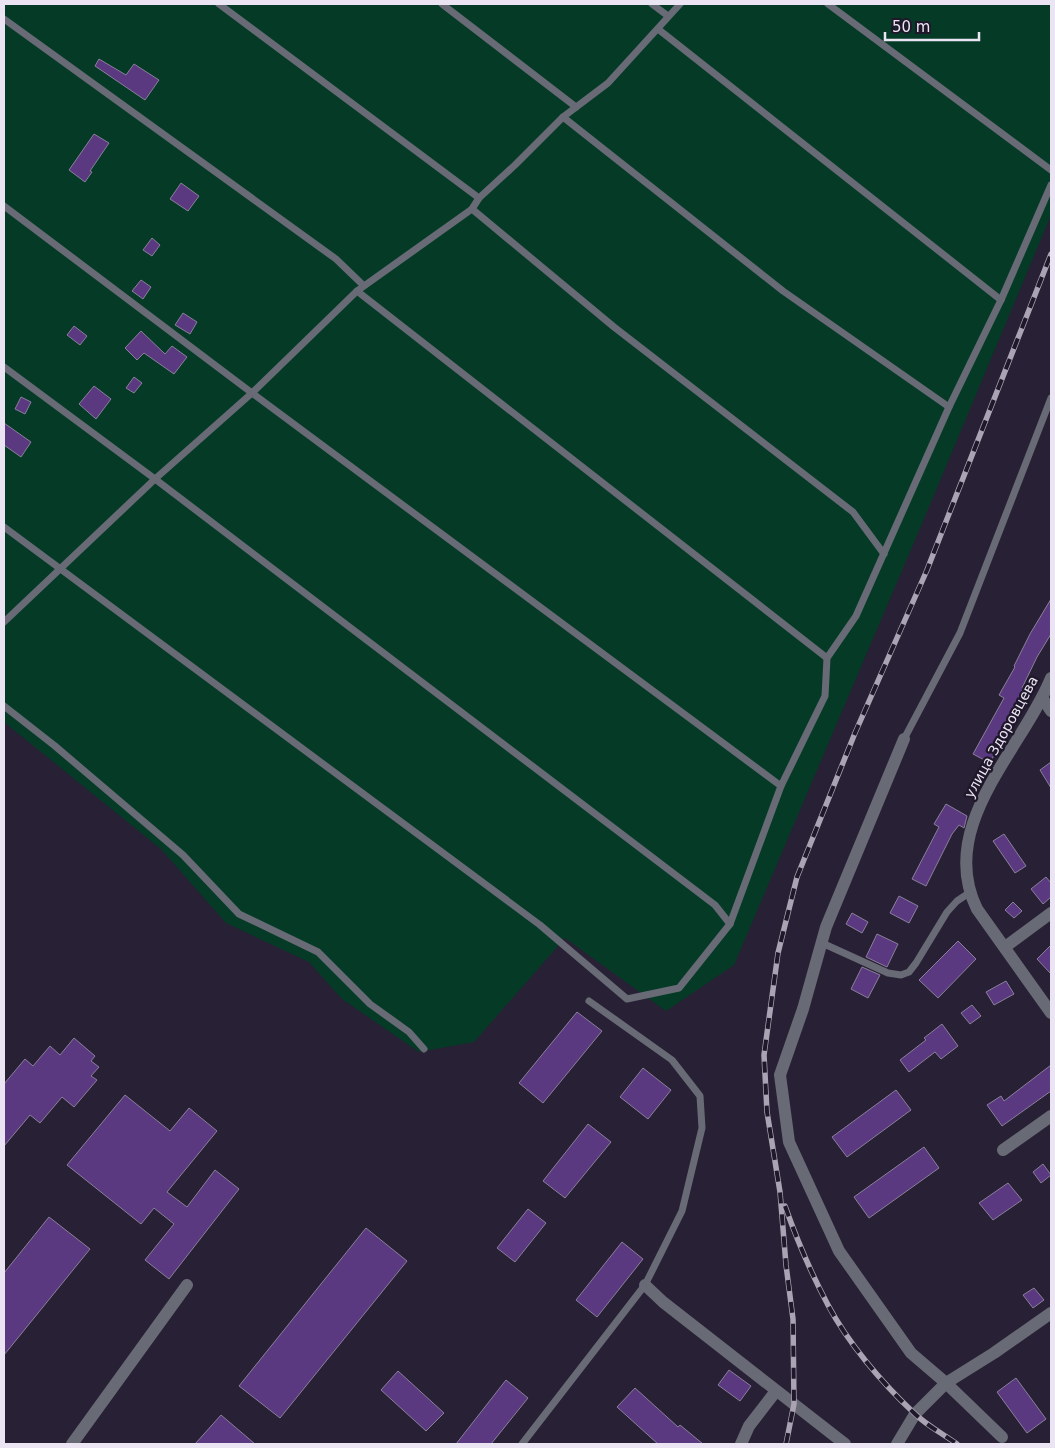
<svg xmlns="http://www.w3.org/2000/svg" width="1055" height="1448" font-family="'DejaVu Sans',sans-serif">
<rect width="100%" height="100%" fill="#282035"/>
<polygon fill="#053b26" points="4,4 1051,4 1051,215 926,514 734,965 666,1011 565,938 474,1042 419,1052 342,999 309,962 226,923 161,849 4,722"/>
<g fill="#5a3981" stroke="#8a8099">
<polygon points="99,59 126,75 134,64 159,80 145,100 95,66"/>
<polygon points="94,134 109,143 90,171 92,172 85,182 69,170"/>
<polygon points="181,183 199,196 188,211 170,199"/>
<polygon points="152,238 160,245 152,256 143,250"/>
<polygon points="141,280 151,287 143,299 132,291"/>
<polygon points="183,313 197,322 190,334 175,325"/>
<polygon points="74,326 87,336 80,345 67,335"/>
<polygon points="141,331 165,354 172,346 187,357 174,374 144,353 137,360 125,348"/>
<polygon points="134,377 142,383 134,393 126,388"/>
<polygon points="94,386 111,399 96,419 79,404"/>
<polygon points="21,397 31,402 25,414 15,409"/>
<polygon points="4,423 31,442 21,457 4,445"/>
<polygon points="1051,599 1051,634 1037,657 1022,688 1025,690 992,749 996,751 990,763 973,754 1004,698 999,695 1015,667 1014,666 1030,634"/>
<polygon points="1051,762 1051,788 1040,770"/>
<polygon points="946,804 967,816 964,828 959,825 952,834 926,886 912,879 939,827 934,824"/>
<polygon points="1004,834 1026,866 1015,873 993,841"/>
<polygon points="1046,877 1051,883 1051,897 1043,904 1031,889"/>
<polygon points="899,896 918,906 909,923 890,913"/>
<polygon points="1013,902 1022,911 1014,918 1005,910"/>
<polygon points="852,913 868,922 862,933 846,924"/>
<polygon points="877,934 898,944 887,967 866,957"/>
<polygon points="958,941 976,959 938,998 919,980"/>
<polygon points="1051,945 1051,974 1037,959"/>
<polygon points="862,967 880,975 868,998 851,989"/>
<polygon points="1006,981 1014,994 994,1005 986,992"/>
<polygon points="972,1005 981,1016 970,1024 961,1013"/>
<polygon points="577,1012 602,1031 543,1103 519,1083"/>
<polygon points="942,1024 958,1046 941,1059 935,1052 909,1072 900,1060 926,1040 924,1038"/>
<polygon points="74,1038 95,1056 91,1061 99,1067 91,1076 97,1080 74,1107 62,1097 40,1123 30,1115 4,1146 4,1084 25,1059 33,1066 50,1046 60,1055"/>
<polygon points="1051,1065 1051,1091 1002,1126 987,1105 1001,1096 1004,1101"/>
<polygon points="643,1068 671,1090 648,1119 620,1097"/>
<polygon points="896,1090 911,1110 847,1157 832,1137"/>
<polygon points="125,1095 170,1131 189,1108 217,1131 167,1192 187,1207 215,1170 239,1189 169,1279 145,1260 174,1224 154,1208 141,1224 67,1165"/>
<polygon points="588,1124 611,1142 565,1198 543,1181"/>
<polygon points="924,1147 939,1168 869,1218 854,1197"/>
<polygon points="1043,1164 1051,1175 1041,1183 1033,1172"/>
<polygon points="1008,1183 1022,1200 993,1220 979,1203"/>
<polygon points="528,1209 546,1223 515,1262 497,1248"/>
<polygon points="49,1217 90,1249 4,1355 4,1273"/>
<polygon points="366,1228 407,1261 280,1418 239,1386"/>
<polygon points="622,1242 643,1259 597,1317 576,1300"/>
<polygon points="1034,1288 1044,1300 1033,1308 1023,1295"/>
<polygon points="729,1370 751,1386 740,1401 718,1385"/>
<polygon points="398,1371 444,1413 426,1431 381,1390"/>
<polygon points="1016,1378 1046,1419 1027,1433 997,1392"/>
<polygon points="506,1380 528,1398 491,1444 456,1444"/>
<polygon points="635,1388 678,1427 680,1425 703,1444 658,1444 617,1407"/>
<polygon points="221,1415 255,1444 195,1444"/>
</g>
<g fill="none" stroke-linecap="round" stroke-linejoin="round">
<g stroke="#686a75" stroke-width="7">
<polyline points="219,4 479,198"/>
<polyline points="442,4 576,107"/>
<polyline points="652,4 668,16"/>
<polyline points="828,4 1051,170"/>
<polyline points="4,19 336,259 363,285"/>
<polyline points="658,29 1001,300"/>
<polyline points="563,117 783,291 949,407"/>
<polyline points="4,206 252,393 781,786"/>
<polyline points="472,209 614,327 853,512 884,554"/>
<polyline points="357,291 827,658"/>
<polyline points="4,367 155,479 715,905 730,924"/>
<polyline points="4,527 540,925 627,999 679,988 730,924 781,786 825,696 827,658 856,616 949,407 1001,300 1051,185"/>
<polyline points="4,622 155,479 252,393 357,291 472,209 479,198 515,165 563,117 608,83 680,4"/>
<polyline points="4,706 55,746 183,855 239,914 318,952 370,1004 409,1032 424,1049"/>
<polyline points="904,739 960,633 1051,398"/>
<polyline points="822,943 888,973 901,975 909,972 916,963 947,912 957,901 969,893"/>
<polyline points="522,1444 645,1285 682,1211 702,1128 700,1096 672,1060 589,1001"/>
</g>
<g stroke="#686a75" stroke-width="12">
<path d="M 1051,678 C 1022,750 936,826 977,909 L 1051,1013"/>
<polyline points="1043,699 1051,711"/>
<polyline points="904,739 826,927 803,1009 780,1075 789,1142 839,1251 911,1353 946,1383 1002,1437"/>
<polyline points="1005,947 1051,913"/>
<polyline points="1003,1150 1051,1116"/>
<polyline points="645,1285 663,1302 845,1444"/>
<polyline points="72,1444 187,1285"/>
<polyline points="741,1444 749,1426 776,1391"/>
<polyline points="897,1444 915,1414 946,1383 994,1353 1051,1313"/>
</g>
<g stroke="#a9a3b3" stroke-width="5.5">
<g id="rail">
<path d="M 785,1206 C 797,1240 811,1273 828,1305 C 848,1343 882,1383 914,1413 C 926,1425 943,1434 957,1444"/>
<polyline points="786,1444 794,1404 793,1319 786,1265 780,1192 767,1112 764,1055 778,953 797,877 855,733 927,570 1051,254"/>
</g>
</g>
<use href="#rail" stroke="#1f172a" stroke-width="4" stroke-dasharray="11" stroke-linecap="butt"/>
</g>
<g text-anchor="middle" stroke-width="4.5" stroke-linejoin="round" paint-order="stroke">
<g font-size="14" fill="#ebe5f3" stroke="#1f172a">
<text transform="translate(1001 737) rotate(-61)" y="5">улица Здоровцева</text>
</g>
</g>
<rect width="1055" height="1448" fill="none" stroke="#ebe5f3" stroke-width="10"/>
<path d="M885 32v8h94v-8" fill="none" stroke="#ebe5f3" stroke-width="2.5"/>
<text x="892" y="32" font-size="15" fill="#ebe5f3" stroke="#1f172a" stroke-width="4" paint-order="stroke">50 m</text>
</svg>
